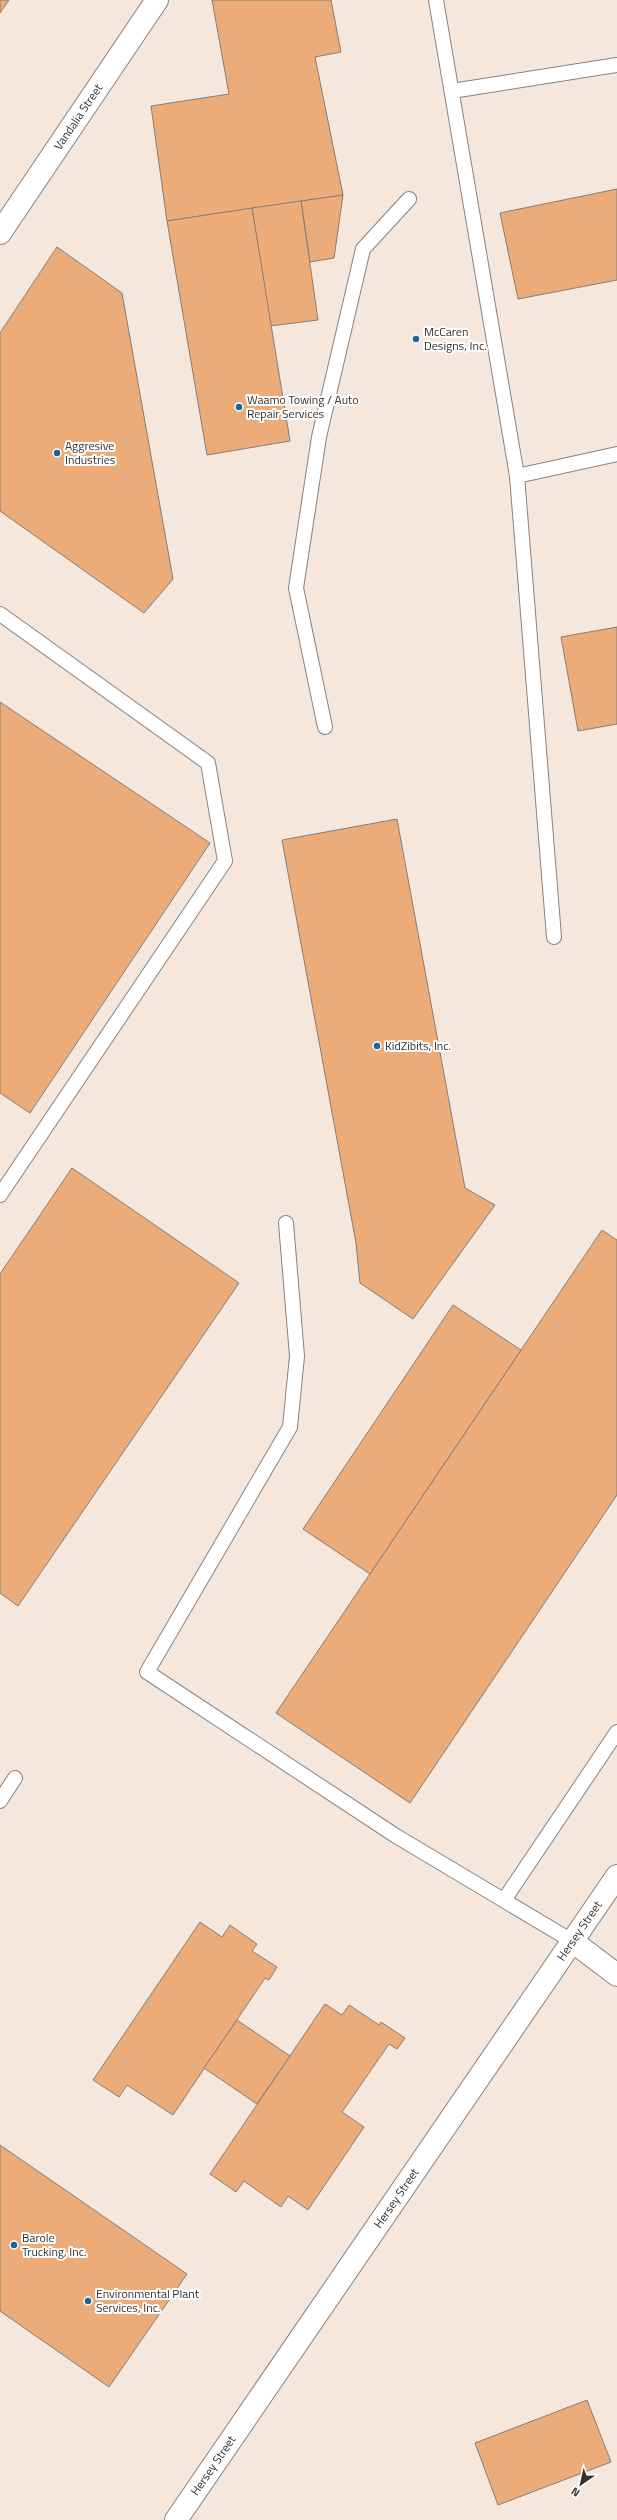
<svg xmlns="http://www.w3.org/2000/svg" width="617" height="2520" font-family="'Titillium Web',sans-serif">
<rect width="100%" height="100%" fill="#fef6f0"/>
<rect fill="#f5e7dc" x="0" y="0" width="617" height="2520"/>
<g fill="#ecac79" stroke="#857e79">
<polygon points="0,0 9,0 0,13"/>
<polygon points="212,0 331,0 341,52 315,57 343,195 167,221 151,106 229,94"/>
<polygon points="617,189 617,280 518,299 500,213"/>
<polygon points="343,195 334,258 310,262 301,201"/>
<polygon points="301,201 318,320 270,326 252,208"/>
<polygon points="252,208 290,441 207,455 167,221"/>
<polygon points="57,247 122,293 173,579 144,613 0,511 0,333"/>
<polygon points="617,627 617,724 578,731 561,637"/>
<polygon points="0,702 210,843 30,1113 0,1093"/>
<polygon points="397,819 465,1188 495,1205 413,1319 360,1283 356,1243 282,840"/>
<polygon points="72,1168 239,1283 18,1606 0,1593 0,1274"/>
<polygon points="602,1230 617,1240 617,1495 410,1803 276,1713"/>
<polygon points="453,1305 521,1350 370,1574 303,1529"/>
<polygon points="200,1922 222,1937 230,1925 257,1944 252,1951 277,1967 269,1980 265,1978 173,2115 127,2085 119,2097 93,2080"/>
<polygon points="325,2004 342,2015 349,2005 379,2025 381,2022 405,2038 397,2049 389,2044 342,2112 364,2127 308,2210 288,2196 281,2207 244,2181 236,2192 210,2174"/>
<polygon points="237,2020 290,2056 257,2104 204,2068"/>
<polygon points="0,2145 187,2274 109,2387 0,2311"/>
<polygon points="587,2400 611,2462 498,2505 475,2443"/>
</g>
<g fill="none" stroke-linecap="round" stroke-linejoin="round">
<g stroke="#89827d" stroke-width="16">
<g id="lane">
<polyline points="436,0 517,476 554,937"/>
<polyline points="452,91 617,65"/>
<polyline points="517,476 617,454"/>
<polyline points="0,614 208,763 225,861 0,1195"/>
<polyline points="325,727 296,588 319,437 363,249 409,199"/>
<polyline points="286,1223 297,1356 290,1427 147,1672 396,1836 572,1941"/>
<polyline points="0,1801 15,1778"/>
<polyline points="504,1900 617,1732"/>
</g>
</g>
<g stroke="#89827d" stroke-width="24">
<polyline id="street" points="572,1941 617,1975"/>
</g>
<g stroke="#89827d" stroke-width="24">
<g id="secondary">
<path id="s1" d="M 0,233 L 157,0"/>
<path id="s2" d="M 176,2520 L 617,1876"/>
</g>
</g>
<use href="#lane" stroke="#fff" stroke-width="14"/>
<use href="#street" stroke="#fff" stroke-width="22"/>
<use href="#secondary" stroke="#fff" stroke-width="22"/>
</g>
<g fill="#186799" stroke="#fff" stroke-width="1.5">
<circle cx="416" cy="339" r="4"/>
<circle cx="239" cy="407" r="4"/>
<circle cx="57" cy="453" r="4"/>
<circle cx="377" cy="1046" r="4"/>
<circle cx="14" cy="2245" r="4"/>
<circle cx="88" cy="2301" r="4"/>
</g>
<g text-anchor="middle" stroke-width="4" stroke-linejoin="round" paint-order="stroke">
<g font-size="12" fill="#34312f" stroke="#fff">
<text dy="4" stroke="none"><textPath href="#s1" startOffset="140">Vandalia Street</textPath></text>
<text dy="4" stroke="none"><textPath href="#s2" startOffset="714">Hersey Street</textPath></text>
<text dy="4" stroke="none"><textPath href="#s2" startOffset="390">Hersey Street</textPath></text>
<text dy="4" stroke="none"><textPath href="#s2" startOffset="66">Hersey Street</textPath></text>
</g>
<g font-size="12" fill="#34312f" stroke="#fff" text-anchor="start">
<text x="424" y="336">McCaren<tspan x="424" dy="14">Designs, Inc.</tspan></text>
<text x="247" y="404">Waamo Towing / Auto<tspan x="247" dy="14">Repair Services</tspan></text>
<text x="65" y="450">Aggresive<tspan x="65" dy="14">Industries</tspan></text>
<text x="385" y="1050">KidZibits, Inc.</text>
<text x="22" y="2242">Barole<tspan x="22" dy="14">Trucking, Inc.</tspan></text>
<text x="96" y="2298">Environmental Plant<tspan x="96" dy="14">Services, Inc.</tspan></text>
</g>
</g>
<g transform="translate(581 2484) rotate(214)" stroke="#ffffff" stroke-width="3" paint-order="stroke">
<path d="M0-3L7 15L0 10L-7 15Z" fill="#34312f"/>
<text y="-6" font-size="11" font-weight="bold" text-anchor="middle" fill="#34312f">N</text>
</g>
</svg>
